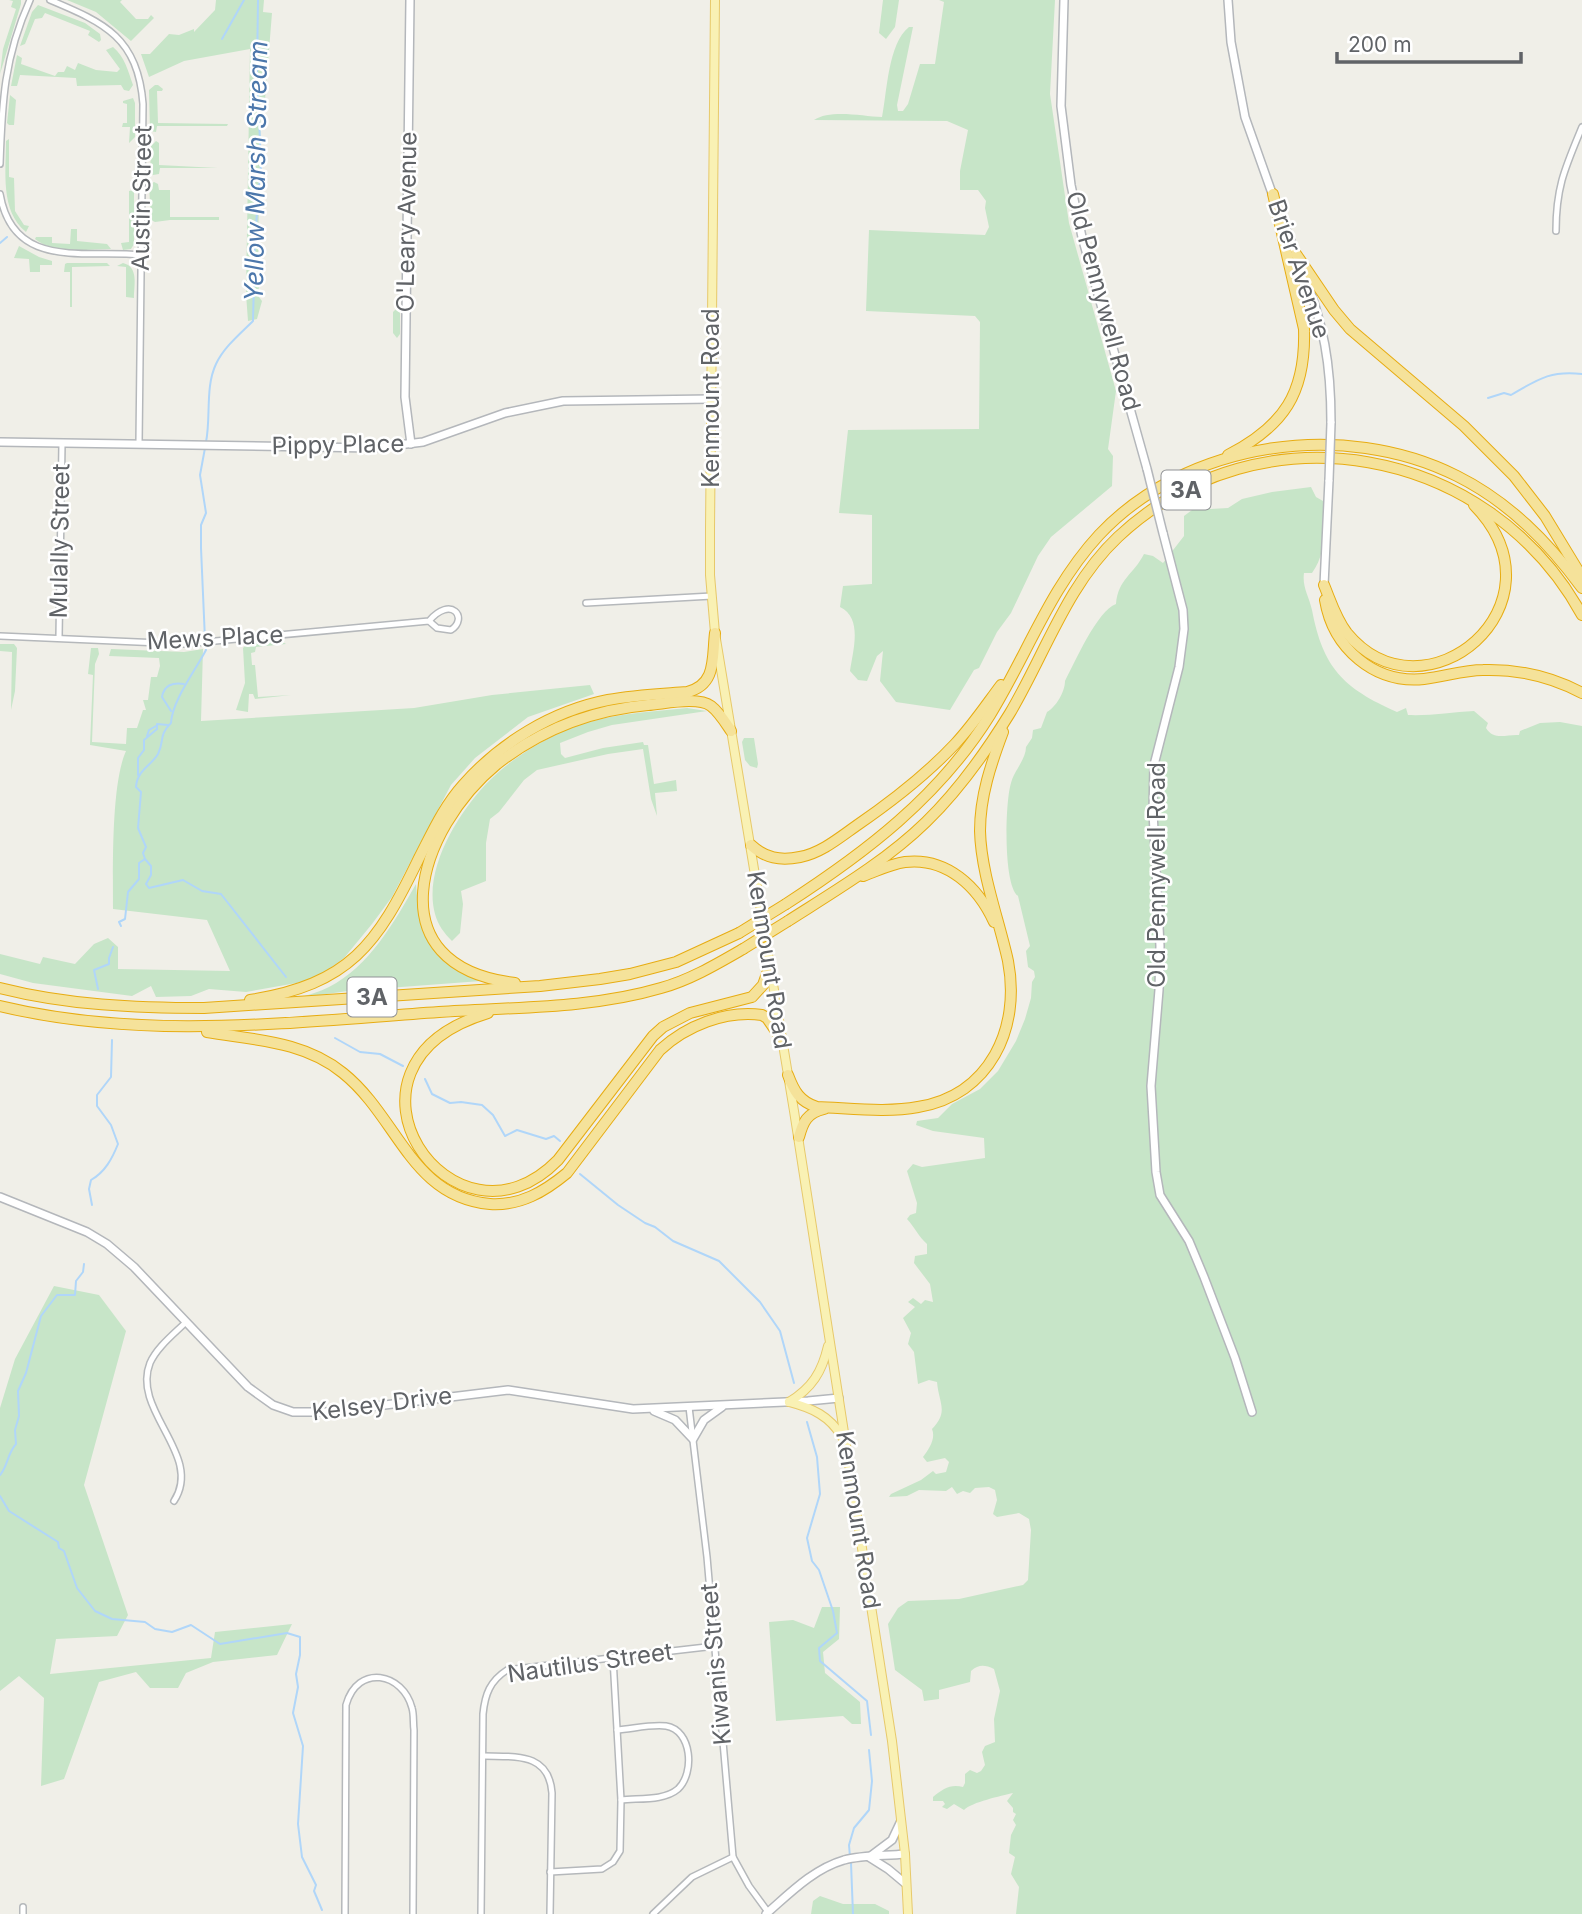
<svg xmlns="http://www.w3.org/2000/svg" width="1582" height="1914" font-family="Inter,sans-serif">
<rect width="100%" height="100%" fill="#f0efe8"/>
<g fill="#c7e5c8">
<polygon points="9,0 21,0 21,4 0,74 3,49 16,9 11,7 13,1"/>
<polygon points="67,0 122,0 120,2 136,19 148,19 151,15 154,18 131,41 96,12"/>
<path d="M 216,0 L 264,0 L 263,12 L 272,13 L 265,100 L 260,101 C 262,167 256,232 259,297 L 262,301 L 257,319 L 248,321 L 246,294 L 250,49 L 184,61 L 149,77 L 141,54 L 150,54 L 169,34 L 179,35 L 194,29 L 194,32 L 215,10 Z"/>
<polygon points="883,0 899,0 895,27 886,39 879,33"/>
<path d="M 939,0 L 1055,0 L 1050,94 L 1069,223 L 1116,391 L 1108,449 L 1113,456 L 1112,486 L 1051,537 L 1038,556 L 1011,613 L 997,632 L 979,668 L 974,670 L 950,710 L 896,702 L 880,681 L 883,651 L 877,656 L 867,681 L 858,680 L 850,671 C 853,650 863,618 840,607 L 843,586 L 872,584 L 872,515 L 839,513 L 848,430 L 979,429 L 980,322 L 975,316 L 866,311 L 869,230 L 985,235 L 989,227 L 985,208 L 986,201 L 978,190 L 960,190 L 960,171 L 968,130 L 947,121 L 814,120 C 830,109 862,116 882,117 C 887,93 888,43 909,27 L 913,27 L 897,105 L 898,111 L 903,111 L 908,104 L 920,64 L 935,64 L 944,2 Z"/>
<polygon points="38,5 85,23 100,34 101,40 99,42 88,35 90,31 45,13 42,18 35,19 25,44 20,46 32,12"/>
<path d="M 113,47 C 125,57 128,71 133,85 L 129,91 L 124,90 L 121,85 L 77,86 L 76,78 L 20,75 L 17,86 L 11,86 L 17,55 L 22,58 L 21,64 L 55,76 L 58,72 L 64,72 L 67,66 L 75,70 L 78,63 L 96,70 L 117,72 L 120,69 L 106,50 Z"/>
<polygon points="155,85 158,85 163,89 162,91 157,91 158,123 228,124 227,126 157,126 156,132 150,131 149,90"/>
<polygon points="10,95 16,100 14,125 9,125 7,123"/>
<polygon points="133,98 135,103 135,137 129,143 130,127 122,127 123,123 127,123 127,104 123,103 123,101"/>
<path d="M 9,139 L 9,177 L 14,178 L 15,211 L 24,225 L 29,226 L 26,232 C 0,211 6,171 6,141 Z"/>
<polygon points="156,141 159,143 159,165 218,168 160,168 159,174 153,175 150,173 151,146"/>
<polygon points="154,182 158,184 159,190 170,190 170,217 219,217 219,220 170,220 155,222 151,220 149,185"/>
<polygon points="134,190 134,244 131,249 123,250 121,243 129,242 129,191"/>
<path d="M 71,229 L 77,229 L 77,241 L 107,244 L 111,249 C 87,249 54,255 35,239 L 36,237 L 52,237 L 52,243 L 70,244 Z"/>
<polygon points="19,246 39,257 52,261 52,265 40,265 40,272 30,272 29,259 14,258"/>
<polygon points="67,263 107,263 110,266 72,267 72,307 70,307 70,272 64,272 65,264"/>
<path d="M 123,263 C 139,267 134,285 134,298 L 126,297 L 126,267 L 117,266 Z"/>
<polygon points="396,309 400,311 400,334 397,338 393,333 393,312"/>
<path d="M 1311,487 L 1316,497 L 1323,501 C 1325,525 1327,553 1312,573 L 1304,573 C 1302,587 1309,596 1312,610 C 1323,668 1343,688 1397,712 L 1406,708 L 1408,715 C 1430,716 1452,712 1474,711 L 1488,723 L 1486,728 C 1494,741 1507,734 1519,735 L 1520,731 L 1540,723 L 1560,722 L 1582,726 L 1582,1914 L 1016,1914 L 1019,1887 L 1011,1874 L 1015,1857 L 1009,1853 L 1011,1835 L 1016,1825 L 1013,1820 L 1016,1814 L 1013,1812 L 1013,1808 L 1007,1801 L 1013,1793 C 1001,1796 972,1802 964,1810 L 954,1804 L 947,1809 L 942,1807 L 945,1804 L 943,1801 L 933,1801 L 933,1797 C 943,1789 950,1784 963,1787 L 965,1783 L 965,1774 L 970,1770 L 977,1773 L 981,1771 L 985,1765 L 982,1752 L 985,1746 L 995,1742 L 994,1719 L 1000,1691 L 994,1669 C 985,1665 979,1664 971,1671 L 970,1682 L 939,1690 L 939,1699 L 924,1701 L 922,1690 L 895,1670 L 888,1624 L 898,1608 L 908,1601 L 959,1599 L 1023,1585 L 1028,1580 L 1031,1530 L 1029,1519 L 1019,1513 L 997,1517 L 993,1514 L 997,1500 L 995,1490 L 989,1487 L 975,1488 L 970,1493 L 963,1491 L 957,1494 L 952,1487 L 946,1491 L 919,1490 L 907,1496 L 889,1497 L 891,1494 L 921,1480 L 933,1471 L 936,1474 L 946,1472 L 949,1462 L 945,1458 L 927,1462 L 923,1457 C 929,1449 936,1439 932,1429 C 949,1411 939,1404 937,1382 L 929,1380 L 918,1384 L 914,1352 L 908,1344 L 911,1333 L 903,1318 L 915,1307 L 908,1302 L 913,1298 L 921,1304 L 925,1300 L 933,1302 L 930,1284 L 914,1263 L 915,1256 L 927,1254 L 927,1244 C 919,1237 915,1228 907,1219 L 910,1215 L 916,1213 L 917,1203 L 907,1171 L 913,1164 L 922,1167 L 985,1158 L 984,1138 L 933,1131 L 916,1125 L 917,1121 L 938,1118 L 952,1104 L 980,1089 L 998,1071 L 1016,1041 L 1025,1019 L 1031,998 L 1032,982 L 1035,977 L 1034,971 L 1028,967 L 1026,951 L 1030,946 L 1018,896 C 1003,885 1005,802 1011,783 C 1014,771 1026,759 1026,747 L 1032,738 L 1033,730 L 1041,728 L 1047,712 C 1056,707 1065,692 1065,681 C 1075,662 1097,611 1116,604 C 1118,579 1134,574 1144,554 L 1153,556 L 1163,563 L 1184,536 L 1184,516 L 1192,510 L 1228,508 L 1242,499 L 1272,492 Z"/>
<polygon points="279,640 286,644 256,647 255,652 251,653 252,665 255,665 258,697 291,695 255,699 253,694 249,694 248,712 236,710 245,683 243,648 247,644"/>
<polygon points="0,644 14,644 17,648 15,691 11,710 12,652 0,651"/>
<path d="M 91,648 L 98,648 L 99,654 L 95,664 L 92,742 L 126,744 L 127,728 L 137,728 L 143,710 L 146,710 L 143,700 L 148,700 L 151,677 L 157,677 L 160,666 L 159,658 L 109,656 L 111,649 L 184,652 L 203,649 L 201,721 L 414,708 L 492,695 L 590,685 L 594,694 L 528,717 L 475,758 L 451,785 L 392,897 L 372,924 L 344,958 L 321,975 L 308,981 L 246,992 L 209,989 L 191,996 L 156,997 L 151,986 L 132,996 L 33,983 L 0,974 L 0,954 L 40,964 L 43,957 L 75,964 L 94,944 L 108,938 L 118,947 L 118,969 L 230,971 L 207,920 L 113,909 C 113,870 111,784 126,751 L 90,745 L 93,675 L 88,674 Z"/>
<path d="M 687,708 L 707,711 L 612,725 L 588,732 L 560,743 L 561,754 L 565,758 L 603,748 L 643,742 L 644,745 L 648,745 L 654,784 L 676,780 L 677,791 L 655,793 L 657,816 L 651,799 L 643,749 L 608,754 L 537,770 L 524,780 L 499,812 L 490,819 L 486,843 L 486,881 L 461,891 L 463,904 L 460,933 L 452,941 C 444,933 438,925 435,914 C 423,870 457,815 486,784 C 508,761 537,743 566,730 C 604,714 647,712 687,708 Z"/>
<polygon points="744,738 754,738 758,764 757,768 750,766 745,760 742,742"/>
<path d="M 416,884 C 419,923 422,937 453,963 C 462,970 470,977 481,981 L 348,991 L 298,998 C 308,995 319,992 329,987 C 369,967 395,921 416,884 Z"/>
<polygon points="54,1286 99,1295 126,1331 84,1485 128,1615 117,1636 56,1639 50,1674 211,1658 215,1632 292,1624 277,1655 213,1662 186,1673 178,1688 150,1688 136,1672 99,1682 64,1779 41,1786 44,1698 19,1676 0,1691 0,1408 15,1359"/>
<polygon points="822,1607 840,1607 839,1639 823,1652 825,1673 860,1702 861,1724 852,1724 843,1716 776,1721 769,1622 793,1620 814,1628"/>
<polygon points="820,1896 843,1904 875,1904 889,1911 889,1914 811,1914 813,1901"/>
</g>
<g fill="none" stroke-linecap="round" stroke-linejoin="round">
<g stroke="#b0d6f9" stroke-width="2">
<polyline points="222,39 244,0"/>
<polyline points="0,243 7,237"/>
<path d="M 1488,398 L 1504,393 L 1511,395 C 1537,380 1550,370 1582,374"/>
<path d="M 206,442 C 211,418 205,387 216,364 C 224,347 240,334 253,321 L 255,237 L 261,165 L 257,71 L 258,0"/>
<polyline points="205,640 201,548 201,525 206,513 200,475 205,448"/>
<path d="M 206,645 L 206,650 C 195,671 172,701 171,723 C 158,736 165,740 158,754 C 151,766 137,770 136,787 L 141,792 L 138,828 L 146,847 L 143,853 L 145,859 L 151,866 L 151,875 L 146,884 L 149,888 L 183,880 L 202,891 L 221,894 L 286,977"/>
<path d="M 171,711 L 162,697 C 164,685 173,682 184,684"/>
<polyline points="147,736 149,730 156,726"/>
<polyline points="138,775 138,758 144,750 144,740 157,729 157,724 168,725"/>
<polyline points="121,926 119,922 125,919 128,892 139,879 139,863 145,859"/>
<polyline points="98,989 94,970 109,964 109,958 113,947"/>
<polyline points="335,1038 360,1052 380,1054 403,1066"/>
<polyline points="425,1079 432,1094 450,1103 461,1102 482,1105 493,1115 505,1136 517,1130 546,1139 554,1136 560,1141"/>
<polyline points="580,1174 618,1205 645,1223 655,1227 673,1241 719,1261 760,1302 780,1331 794,1383"/>
<path d="M 92,1205 L 89,1189 L 91,1180 C 105,1172 112,1159 118,1144 L 111,1125 L 97,1106 L 97,1095 L 111,1077 L 112,1040"/>
<polyline points="807,1422 817,1457 820,1494 807,1538 812,1561 819,1570 833,1611 837,1633 819,1648 820,1661 867,1701 871,1735"/>
<path d="M 0,1475 C 8,1466 7,1454 16,1444 L 15,1430 L 19,1416 L 18,1391 L 26,1373 L 41,1316 L 57,1295 L 75,1295 L 76,1281 L 83,1272 L 84,1264"/>
<polyline points="0,1496 9,1511 58,1542 59,1548 64,1551 77,1588 95,1611 112,1619 145,1622 155,1629 172,1632 191,1625 220,1644 287,1633 300,1637 300,1655 296,1674 298,1687 293,1713 303,1746 298,1824 302,1857 316,1885 314,1891 322,1910"/>
<polyline points="850,1857 849,1845 854,1828 869,1810 872,1781 869,1750"/>
<polyline points="851,1863 853,1914"/>
</g>
<g stroke="#b5b8bb" stroke-width="8">
<g id="street">
<path d="M 50,0 C 105,23 138,38 143,104 L 139,443"/>
<path d="M 0,164 C 2,103 4,57 30,0"/>
<path d="M 0,194 C 13,271 86,249 141,255"/>
<path d="M 1556,231 C 1556,187 1565,168 1582,127"/>
<polyline points="586,603 712,596"/>
<path d="M 0,636 L 183,644 L 429,621 L 437,628 L 451,630 C 469,618 451,595 429,621"/>
<polyline points="59,638 62,443"/>
<polyline points="689,1407 707,1557 733,1857 749,1886 768,1912"/>
<path d="M 174,1501 C 204,1455 131,1411 150,1363 C 157,1347 174,1334 186,1322"/>
<path d="M 617,1730 C 632,1729 651,1724 666,1726 C 692,1730 695,1773 678,1789 C 664,1801 639,1798 621,1800"/>
<path d="M 484,1756 C 515,1757 549,1752 552,1793 L 550,1914"/>
<polyline points="550,1872 602,1869 613,1862 620,1851 621,1800 613,1658"/>
<polyline points="23,1914 23,1907"/>
<path d="M 345,1914 L 346,1705 C 358,1663 403,1673 412,1708 C 414,1714 413,1723 414,1730 L 413,1914"/>
<path d="M 481,1914 L 483,1714 C 485,1694 490,1681 507,1670 L 715,1646"/>
<polyline points="653,1914 692,1877 733,1857"/>
</g>
</g>
<g stroke="#b4b7bb" stroke-width="10">
<g id="secondary">
<polyline points="410,0 405,397 411,444"/>
<polyline points="1064,0 1061,106 1071,185 1082,237 1147,469"/>
<polyline points="1228,0 1231,42 1245,117 1273,196"/>
<polyline points="1282,220 1298,258"/>
<path d="M 1302,269 C 1324,324 1331,364 1331,423"/>
<polyline points="0,442 373,448 423,442 505,413 563,401 712,399"/>
<polyline points="1163,533 1183,610 1184,629 1179,667 1154,765 1153,812 1160,946 1159,990 1151,1086 1156,1172 1160,1195 1189,1241 1204,1277 1235,1358 1252,1412"/>
<polyline points="1324,585 1329,480"/>
<polyline points="0,1197 87,1232 107,1244 134,1267 248,1387 273,1405 293,1412 327,1412 508,1390 633,1409 808,1401 839,1398"/>
<polyline points="654,1411 675,1420 693,1439 704,1420 722,1407"/>
<polyline points="872,1855 892,1840 901,1821"/>
<polyline points="869,1857 888,1869 906,1884"/>
<path d="M 766,1914 C 789,1894 813,1869 844,1860 C 863,1855 885,1856 905,1854"/>
</g>
</g>
<g stroke="#e7c96a" stroke-width="10">
<g id="primary">
<polyline points="715,0 710,529 710,575 715,633 794,1111 892,1741 905,1854 908,1914"/>
<path d="M 789,1402 C 812,1388 822,1372 828,1346"/>
<path d="M 789,1402 C 812,1408 830,1416 842,1437"/>
</g>
</g>
<g stroke="#e7ac12" stroke-width="12">
<g id="highway">
<polyline points="1296,254 1334,310 1350,329 1464,426 1514,476 1545,516 1582,577"/>
<path d="M 1228,455 C 1284,426 1306,393 1304,329 L 1273,194"/>
<path d="M 1324,585 C 1331,602 1336,619 1347,633 C 1424,726 1571,604 1474,505"/>
<path d="M 1325,600 C 1333,648 1374,684 1424,679 C 1444,677 1463,670 1483,670 C 1517,669 1552,677 1582,693"/>
<path d="M 751,845 C 765,858 780,861 800,857 C 821,853 839,838 856,826 C 891,802 925,776 955,744 C 972,726 986,705 1001,685"/>
<path d="M 863,876 C 877,871 890,864 905,862 C 947,857 978,887 994,922"/>
<path d="M 786,904 C 865,853 939,797 990,715 C 1027,655 1050,588 1099,535 C 1187,441 1344,419 1457,476 C 1509,502 1548,542 1582,588"/>
<path d="M 788,921 C 835,891 886,861 926,822 C 959,790 986,752 1010,713 C 1045,654 1067,585 1118,537 C 1261,403 1489,446 1582,615"/>
<path d="M 515,983 C 373,966 418,829 497,764 C 542,729 592,710 648,705 C 664,704 698,696 711,706 C 719,712 725,722 731,731"/>
<path d="M 0,988 C 67,1005 136,1008 204,1008 L 540,986 L 600,979 L 630,974 L 676,962 L 739,933"/>
<path d="M 250,1000 C 350,984 377,945 419,858 C 432,833 444,806 463,785 C 500,743 552,711 608,700 C 634,695 661,694 687,692 C 717,685 712,657 715,633"/>
<path d="M 0,1006 C 145,1041 292,1022 439,1012 C 512,1007 590,1009 661,988 C 690,980 717,964 743,949"/>
<path d="M 488,1013 C 313,1066 454,1267 558,1160 L 653,1036 L 663,1027 L 690,1013 L 752,997 L 763,985 L 770,965"/>
<path d="M 207,1032 C 254,1040 304,1041 343,1073 C 398,1117 411,1197 490,1204 C 520,1206 544,1192 567,1173 L 660,1050 C 686,1026 725,1010 762,1015 L 767,1018 L 782,1040"/>
<path d="M 788,1075 C 794,1091 800,1102 817,1107 C 848,1108 888,1113 918,1107 C 990,1095 1021,1028 1008,961 C 999,920 981,873 980,831 C 980,796 991,764 1003,732"/>
<path d="M 799,1137 C 803,1122 807,1113 824,1109"/>
</g>
</g>
<use href="#street" stroke="#fff" stroke-width="5"/>
<use href="#secondary" stroke="#fff" stroke-width="7"/>
<use href="#primary" stroke="#f9f1b4" stroke-width="8"/>
<use href="#highway" stroke="#f5e29a" stroke-width="10"/>
<g stroke="#b4b7bb" stroke-width="10" stroke-linecap="butt">
<g id="secondary-bridge">
<polyline points="1147,469 1163,533"/>
<polyline points="1329,480 1331,423"/>
</g>
</g>
<g stroke="#e7ac12" stroke-width="12" stroke-linecap="butt">
<g id="highway-bridge">
<polyline points="739,933 786,904"/>
<polyline points="743,949 788,921"/>
</g>
</g>
<use href="#secondary-bridge" stroke="#fff" stroke-width="7"/>
<use href="#highway-bridge" stroke="#f5e29a" stroke-width="10"/>
</g>
<g text-anchor="middle" stroke-width="5" stroke-linejoin="round" paint-order="stroke">
<g fill="#fff" stroke="#909295" stroke-width="2">
<rect x="1161.5" y="470.5" width="49" height="39" rx="5"/>
<rect x="347.5" y="977.5" width="49" height="39" rx="5"/>
</g>
<g font-size="23" font-weight="bold" fill="#606367">
<text x="1186" y="498">3A</text>
<text x="372" y="1005">3A</text>
</g>
<g font-size="24" fill="#606367" stroke="#fff">
<text transform="translate(142 198) rotate(-89)" y="8">Austin Street</text>
<text transform="translate(407 222) rotate(-89)" y="8">O'Leary Avenue</text>
<text transform="translate(1299 269) rotate(71)" y="8">Brier Avenue</text>
<text transform="translate(1103 301) rotate(75)" y="8">Old Pennywell Road</text>
<text transform="translate(711 398) rotate(-90)" y="8">Kenmount Road</text>
<text transform="translate(338 445) rotate(-1)" y="8">Pippy Place</text>
<text transform="translate(60 541) rotate(-89)" y="8">Mulally Street</text>
<text transform="translate(215 638) rotate(-3)" y="8">Mews Place</text>
<text transform="translate(1157 875) rotate(-90)" y="8">Old Pennywell Road</text>
<text transform="translate(769 960) rotate(81)" y="8">Kenmount Road</text>
<text transform="translate(382 1404) rotate(-7)" y="8">Kelsey Drive</text>
<text transform="translate(858 1520) rotate(81)" y="8">Kenmount Road</text>
<text transform="translate(590 1663) rotate(-8)" y="8">Nautilus Street</text>
<text transform="translate(716 1664) rotate(-95)" y="8">Kiwanis Street</text>
</g>
<g font-size="26" font-style="italic" fill="#4c77ab" stroke="#fff">
<text transform="translate(256 171) rotate(-89)" y="9">Yellow Marsh Stream</text>
</g>
</g>
<path d="M1337 52v10h184v-10" fill="none" stroke="#606367" stroke-width="3.5"/>
<text x="1348" y="52" font-size="21" fill="#606367" stroke="#ffffff" stroke-width="5" paint-order="stroke">200 m</text>
</svg>
